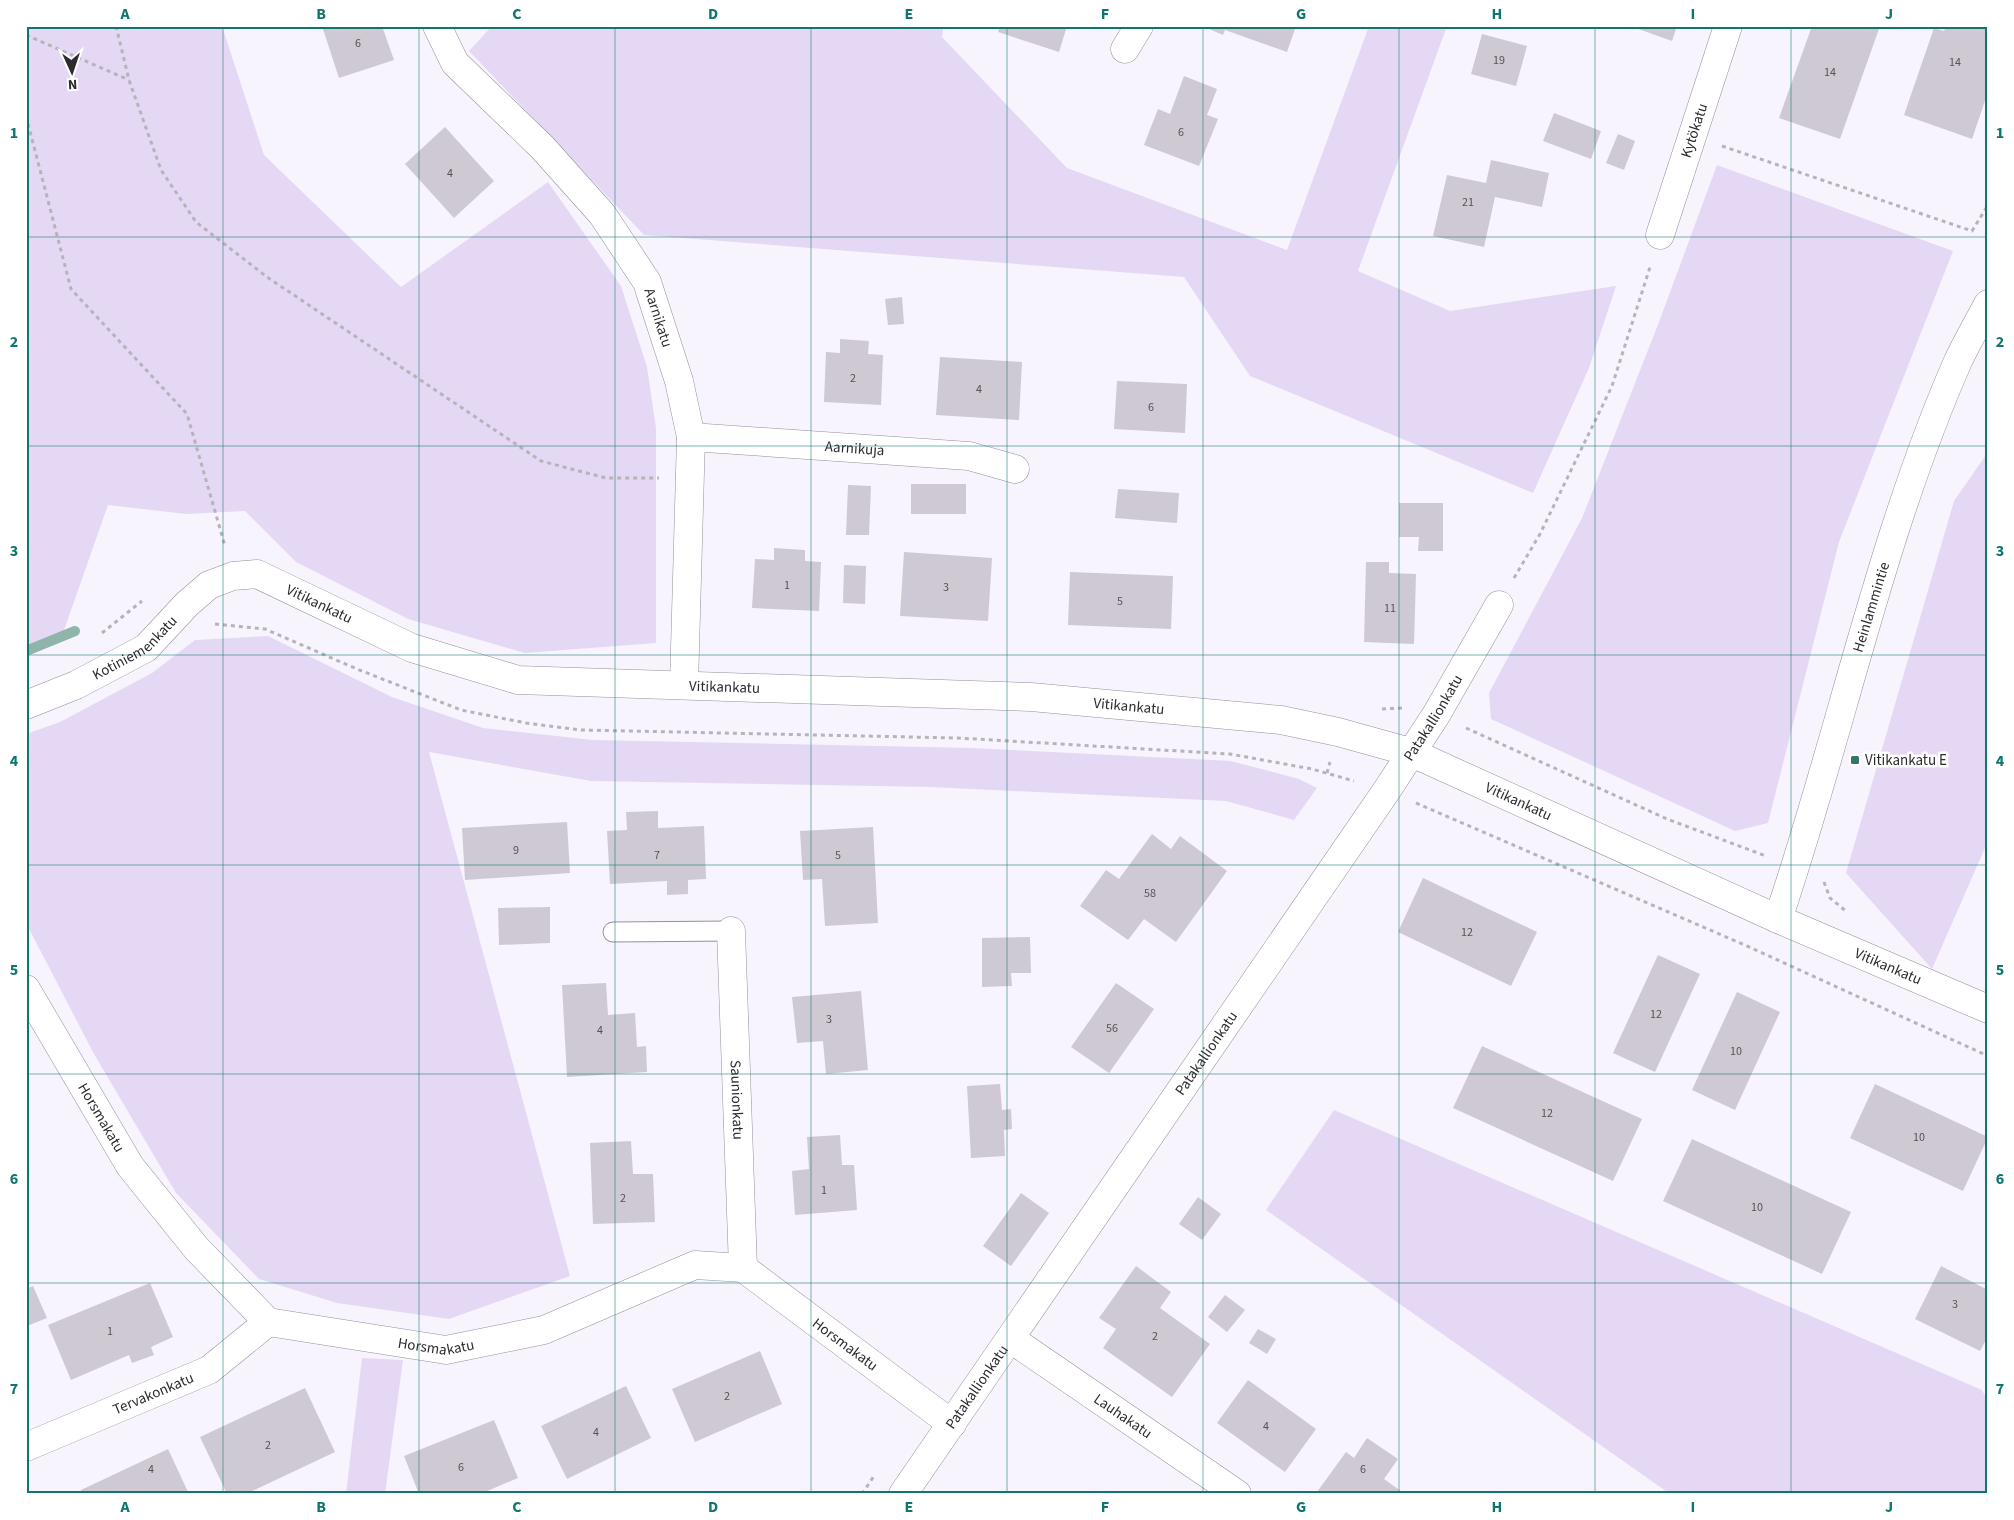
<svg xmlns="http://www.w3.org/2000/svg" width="2014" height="1520" font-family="'Source Sans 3',sans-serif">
<rect width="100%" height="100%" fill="#f8f4fe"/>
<g fill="#e5d8f5">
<polygon points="26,26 222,26 264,155 401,287 548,182 621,286 647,367 656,428 656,643 525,653 408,619 296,562 245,511 186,514 108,505 62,636 26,653"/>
<polygon points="492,26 944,26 942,37 1067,168 1287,250 1369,26 1447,26 1358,271 1450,311 1616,286 1589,368 1533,493 1250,376 1184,277 644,235 469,51"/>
<polygon points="1717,165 1953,251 1839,542 1768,823 1735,831 1491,719 1489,693 1582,518 1659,322"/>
<polygon points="1988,452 1988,841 1932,969 1846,873 1954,501"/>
<polygon points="268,636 392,697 483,728 593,740 972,748 1231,761 1299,779 1317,788 1294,820 1226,801 930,787 591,781 429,752 570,1276 449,1319 337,1303 259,1279 176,1193 94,1054 26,923 26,734 60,722 152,673 195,640"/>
<polygon points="1334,1110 1982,1390 1988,1401 1988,1494 1670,1494 1266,1210"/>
<polygon points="362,1358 403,1360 385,1494 346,1494"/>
</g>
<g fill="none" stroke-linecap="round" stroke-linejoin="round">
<polyline stroke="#8fb4aa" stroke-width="10" points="26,651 75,631"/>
</g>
<g fill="#cec9d3">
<polygon points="322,26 382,26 394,60 339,78"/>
<polygon points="1000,26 1067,26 1059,52 998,32"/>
<polygon points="1202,26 1296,26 1287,52 1225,30 1223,35"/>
<polygon points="1630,26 1677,26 1672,41"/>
<polygon points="1812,26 1880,26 1840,139 1779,118"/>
<polygon points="1946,26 1988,26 1988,92 1972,139 1904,115 1934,28 1944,31"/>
<polygon points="1482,34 1527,46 1516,86 1471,74"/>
<polygon points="1184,76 1217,89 1207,115 1218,119 1199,166 1144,145 1158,109 1170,114"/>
<polygon points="1554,113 1601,131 1591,159 1543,141"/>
<polygon points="445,127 494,181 454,218 405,164"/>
<polygon points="1618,134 1635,141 1624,170 1606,163"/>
<polygon points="1491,160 1549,173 1542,207 1495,197 1484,247 1433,236 1447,175 1486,183"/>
<polygon points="902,297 904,324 888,325 885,299"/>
<polygon points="840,339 869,341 868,354 883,355 881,405 824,402 826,352 840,353"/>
<polygon points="940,357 1022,362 1019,420 936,415"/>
<polygon points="1117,381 1187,384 1185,433 1114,429"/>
<rect x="911" y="484" width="55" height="30"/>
<polygon points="848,485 871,486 869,535 846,535"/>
<polygon points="1118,489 1179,493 1177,523 1115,518"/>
<polygon points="1399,503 1443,503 1443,551 1418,551 1419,537 1399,537"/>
<polygon points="774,548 805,550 805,561 821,562 819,611 752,608 755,559 774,560"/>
<polygon points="904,552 992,558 988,621 900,616"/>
<polygon points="1366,562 1389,562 1389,573 1416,574 1414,644 1364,642"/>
<polygon points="844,565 866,566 865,604 843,603"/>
<polygon points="1070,572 1173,576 1171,629 1068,625"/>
<polygon points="658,811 658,828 704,826 706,879 688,880 688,894 667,895 667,881 610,884 607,831 627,830 626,812"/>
<polygon points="567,822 570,873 465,880 462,828"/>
<polygon points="873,827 878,923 825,926 822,879 803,880 800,831"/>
<polygon points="1152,834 1171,849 1180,836 1227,871 1176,942 1144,919 1128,940 1080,906 1106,870 1119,879"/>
<polygon points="1423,878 1537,932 1511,986 1398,932"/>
<polygon points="550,907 550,943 499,945 498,908"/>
<polygon points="1030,937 1031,973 1011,973 1012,986 982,987 982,938"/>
<polygon points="1658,955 1700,974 1655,1072 1613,1053"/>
<polygon points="606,983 608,1015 635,1013 637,1047 646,1046 647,1072 567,1077 562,985"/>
<polygon points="1116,983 1154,1009 1109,1073 1071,1047"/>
<polygon points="861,991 868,1070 826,1074 823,1041 797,1043 792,997"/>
<polygon points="1737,992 1780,1012 1735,1110 1692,1090"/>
<polygon points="1482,1046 1642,1119 1613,1181 1453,1108"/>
<polygon points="1000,1084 1002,1110 1011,1109 1012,1129 1004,1130 1005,1156 971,1158 967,1086"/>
<polygon points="1875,1084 1988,1137 1963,1191 1850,1138"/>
<polygon points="840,1135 842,1165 854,1165 857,1210 795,1215 792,1171 809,1169 807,1137"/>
<polygon points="1692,1139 1851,1212 1822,1274 1663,1201"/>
<polygon points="631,1141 633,1174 653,1174 655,1222 593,1224 590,1143"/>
<polygon points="1021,1193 1049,1213 1011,1266 983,1246"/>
<polygon points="1198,1197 1221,1214 1202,1240 1179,1224"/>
<polygon points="1136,1266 1171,1292 1160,1308 1210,1344 1172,1397 1103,1348 1116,1329 1099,1318"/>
<polygon points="1941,1266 1988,1290 1988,1336 1980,1351 1915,1319"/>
<polygon points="150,1283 173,1337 151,1347 154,1355 132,1363 129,1355 71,1380 48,1325"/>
<polygon points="33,1286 47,1318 27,1326 26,1289"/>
<polygon points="1225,1295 1245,1310 1227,1332 1208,1317"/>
<polygon points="1258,1329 1276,1339 1267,1354 1249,1343"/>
<polygon points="760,1351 782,1404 695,1442 672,1389"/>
<polygon points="1248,1380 1316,1429 1285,1472 1217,1423"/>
<polygon points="626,1386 651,1438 567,1479 541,1426"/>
<polygon points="305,1388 335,1452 246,1494 227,1494 200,1437"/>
<polygon points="494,1420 518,1478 480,1494 419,1494 404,1456"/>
<polygon points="1367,1438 1398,1459 1384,1479 1405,1494 1317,1492 1346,1452 1354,1458"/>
<polygon points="168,1449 189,1494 82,1494 81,1490"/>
</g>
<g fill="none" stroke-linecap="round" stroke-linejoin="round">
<g stroke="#949099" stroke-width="21">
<polyline id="service" points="613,932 731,931"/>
</g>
<g stroke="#949099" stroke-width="29">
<g id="minor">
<path id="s1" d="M 437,26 L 455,63 L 542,147 L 602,214 L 647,282 L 679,381 L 691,437 L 684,684"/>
<polyline points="1125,49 1139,26"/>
<path id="s2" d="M 1660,235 L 1728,26"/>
<path id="s3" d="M 691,437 L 969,456 L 1015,469"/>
<path id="s4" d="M 26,705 L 76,685 L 146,648 L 187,604 L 209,585 L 233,576 L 257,574 L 412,648 L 518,680 L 1031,697 L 1281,720 L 1338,732 L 1410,752 L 1778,919"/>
<path id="s5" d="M 731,931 L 743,1268"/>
<path id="s6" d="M 26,989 L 130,1166 L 197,1249 L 268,1322 L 446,1350 L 544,1330 L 695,1265 L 743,1268 L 952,1424"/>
<path id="s7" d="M 1011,1339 L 1237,1494"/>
<path id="s8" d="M 26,1447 L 209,1370 L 268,1322"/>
<path id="s9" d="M 903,1494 L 1387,790 L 1436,715 L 1499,605"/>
</g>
</g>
<g stroke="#949099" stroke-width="29">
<g id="tertiary">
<path id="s10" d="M 1988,304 C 1978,323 1967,342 1958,361 C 1879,541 1841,734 1778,919 L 1988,1009"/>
</g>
</g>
<g stroke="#b7b3bb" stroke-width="3" stroke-dasharray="4 4" stroke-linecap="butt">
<polyline points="116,26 129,80 161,170 196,222 267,277 541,461 606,478 659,478"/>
<polyline points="26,35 129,80"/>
<polyline points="26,116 71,289 187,414 225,546"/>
<polyline points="1722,146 1972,231 1988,205"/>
<polyline points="1514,578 1540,534 1612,386 1651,264"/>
<polyline points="215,624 265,629 357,669 461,710 526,723 581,730 958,738 1230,754 1312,769 1354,781"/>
<polyline points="102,633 142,601"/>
<polyline points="1382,709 1403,708"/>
<polyline points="1466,728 1667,819 1766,856"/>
<polyline points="1327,773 1330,762"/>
<polyline points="1416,803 1747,946 1988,1056"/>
<polyline points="1824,882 1830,898 1847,912"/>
<polyline points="862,1494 874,1476"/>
</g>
<use href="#service" stroke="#fff" stroke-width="19"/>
<use href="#minor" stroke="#fff" stroke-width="28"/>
<use href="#tertiary" stroke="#fff" stroke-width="28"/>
</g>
<path fill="none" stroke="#0f766e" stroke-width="1" stroke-opacity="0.55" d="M 223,26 L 223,1494M 419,26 L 419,1494M 615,26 L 615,1494M 811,26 L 811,1494M 1007,26 L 1007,1494M 1203,26 L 1203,1494M 1399,26 L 1399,1494M 1595,26 L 1595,1494M 1791,26 L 1791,1494M 26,237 L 1988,237M 26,446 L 1988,446M 26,655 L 1988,655M 26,865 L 1988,865M 26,1074 L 1988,1074M 26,1283 L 1988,1283"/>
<rect fill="#337566" stroke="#fff" stroke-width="2" x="1850" y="755" width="10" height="10" rx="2.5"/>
<g text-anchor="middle" stroke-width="5" stroke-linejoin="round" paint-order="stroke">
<g font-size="12" fill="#555258">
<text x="358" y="47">6</text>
<text x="1499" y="64">19</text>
<text x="1955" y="66">14</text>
<text x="1830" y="76">14</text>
<text x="1181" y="136">6</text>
<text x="450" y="177">4</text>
<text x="1468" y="206">21</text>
<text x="853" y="382">2</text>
<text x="979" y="393">4</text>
<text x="1151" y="411">6</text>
<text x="787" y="589">1</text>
<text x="946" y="591">3</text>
<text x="1120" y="605">5</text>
<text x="1390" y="612">11</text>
<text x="516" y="854">9</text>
<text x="657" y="859">7</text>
<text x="838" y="859">5</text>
<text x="1150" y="897">58</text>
<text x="1467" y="936">12</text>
<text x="1656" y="1018">12</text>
<text x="829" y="1023">3</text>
<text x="1112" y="1032">56</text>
<text x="600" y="1034">4</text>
<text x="1736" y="1055">10</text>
<text x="1547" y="1117">12</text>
<text x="1919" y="1141">10</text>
<text x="824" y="1194">1</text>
<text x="623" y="1202">2</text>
<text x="1757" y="1211">10</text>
<text x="1955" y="1308">3</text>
<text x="110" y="1335">1</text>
<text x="1155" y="1340">2</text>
<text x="727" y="1400">2</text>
<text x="1266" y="1430">4</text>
<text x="596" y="1436">4</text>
<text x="268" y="1449">2</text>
<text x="461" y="1471">6</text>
<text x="151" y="1473">4</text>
<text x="1363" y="1473">6</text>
</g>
<g font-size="15" fill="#2d2b2f" stroke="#fff">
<text dy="5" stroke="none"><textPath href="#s2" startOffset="110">Kytökatu</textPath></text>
<text dy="5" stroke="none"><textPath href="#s1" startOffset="371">Aarnikatu</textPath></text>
<text dy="5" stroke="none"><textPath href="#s3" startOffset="164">Aarnikuja</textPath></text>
<text dy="5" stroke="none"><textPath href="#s4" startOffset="341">Vitikankatu</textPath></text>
<text transform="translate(1871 607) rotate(-73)" y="5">Heinlammintie</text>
<text dy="5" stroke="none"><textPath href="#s4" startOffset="124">Kotiniemenkatu</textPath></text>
<text dy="5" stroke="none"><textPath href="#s4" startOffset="761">Vitikankatu</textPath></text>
<text dy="5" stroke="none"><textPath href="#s4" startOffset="1166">Vitikankatu</textPath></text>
<text dy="5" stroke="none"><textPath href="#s9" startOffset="940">Patakallionkatu</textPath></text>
<text dy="5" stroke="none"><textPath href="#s4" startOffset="1571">Vitikankatu</textPath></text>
<text dy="5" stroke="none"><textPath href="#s10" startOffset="771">Vitikankatu</textPath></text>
<text dy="5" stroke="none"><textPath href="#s9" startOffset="535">Patakallionkatu</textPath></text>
<text dy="5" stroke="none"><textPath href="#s5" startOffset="169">Saunionkatu</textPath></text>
<text dy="5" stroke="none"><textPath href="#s6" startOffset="149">Horsmakatu</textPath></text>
<text dy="5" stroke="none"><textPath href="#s6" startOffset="584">Horsmakatu</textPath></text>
<text dy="5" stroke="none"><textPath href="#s6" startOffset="1034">Horsmakatu</textPath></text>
<text dy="5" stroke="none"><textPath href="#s9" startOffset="130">Patakallionkatu</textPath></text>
<text dy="5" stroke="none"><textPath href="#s8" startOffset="138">Tervakonkatu</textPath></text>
<text dy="5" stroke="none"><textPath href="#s7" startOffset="136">Lauhakatu</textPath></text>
</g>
<g font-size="15" fill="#2d2b2f" stroke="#fff" text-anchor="start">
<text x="1865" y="765">Vitikankatu E</text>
</g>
</g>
<rect width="2014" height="1520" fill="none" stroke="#ffffff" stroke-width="55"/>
<g transform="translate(72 72) rotate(177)" stroke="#ffffff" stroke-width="4" paint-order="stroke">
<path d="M0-4L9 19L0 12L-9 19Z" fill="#2d2b2f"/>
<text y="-8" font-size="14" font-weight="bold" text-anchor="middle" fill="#2d2b2f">N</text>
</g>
<rect x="28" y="28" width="1958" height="1464" fill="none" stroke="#0f766e" stroke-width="2"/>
<g font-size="16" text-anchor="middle" font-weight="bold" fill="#0f766e">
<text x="125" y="19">A</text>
<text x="321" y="19">B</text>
<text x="517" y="19">C</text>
<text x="713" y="19">D</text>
<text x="909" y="19">E</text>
<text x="1105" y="19">F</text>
<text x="1301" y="19">G</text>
<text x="1497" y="19">H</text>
<text x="1693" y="19">I</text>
<text x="1889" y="19">J</text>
<text x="14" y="138">1</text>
<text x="2000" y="138">1</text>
<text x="14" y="347">2</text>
<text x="2000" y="347">2</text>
<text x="14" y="556">3</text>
<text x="2000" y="556">3</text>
<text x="14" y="766">4</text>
<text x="2000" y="766">4</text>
<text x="14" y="975">5</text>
<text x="2000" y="975">5</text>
<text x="14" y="1184">6</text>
<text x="2000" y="1184">6</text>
<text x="14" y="1394">7</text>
<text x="2000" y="1394">7</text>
<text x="125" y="1512">A</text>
<text x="321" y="1512">B</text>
<text x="517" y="1512">C</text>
<text x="713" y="1512">D</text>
<text x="909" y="1512">E</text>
<text x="1105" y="1512">F</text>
<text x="1301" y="1512">G</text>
<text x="1497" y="1512">H</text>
<text x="1693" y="1512">I</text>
<text x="1889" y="1512">J</text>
</g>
</svg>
